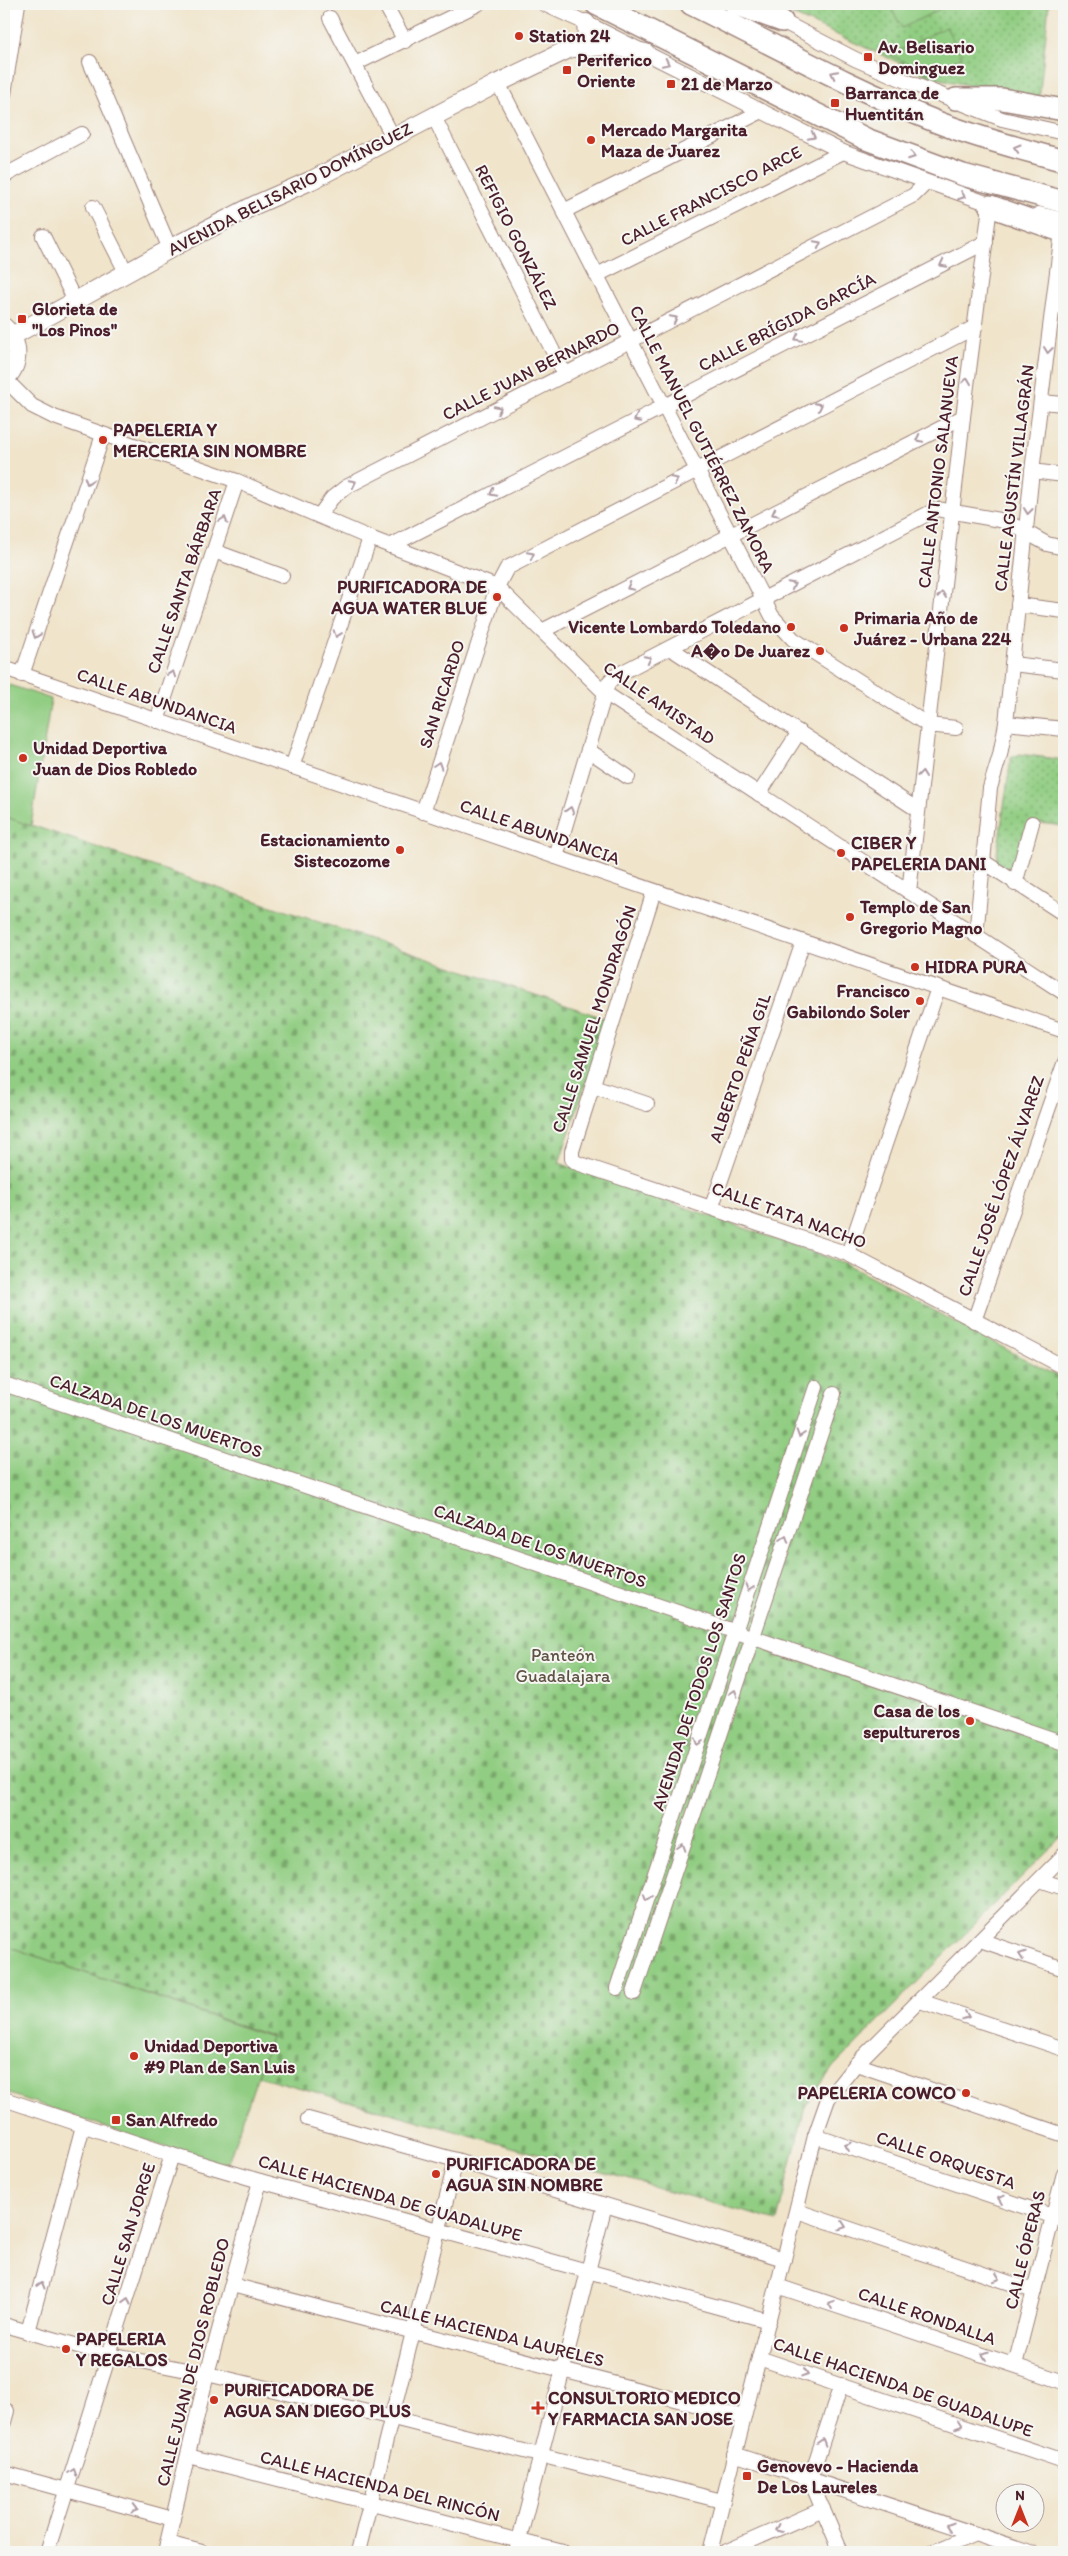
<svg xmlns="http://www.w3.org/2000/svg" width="1068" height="2556" font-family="Itim,sans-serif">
<defs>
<pattern id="cemetery-stones" width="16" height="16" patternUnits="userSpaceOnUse" patternTransform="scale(1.25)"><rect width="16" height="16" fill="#91cd82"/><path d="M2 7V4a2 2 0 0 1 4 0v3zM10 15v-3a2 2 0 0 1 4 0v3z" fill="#78a66b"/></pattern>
<pattern id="park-dots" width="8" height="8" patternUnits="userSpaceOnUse" patternTransform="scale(1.25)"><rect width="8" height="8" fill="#91cd82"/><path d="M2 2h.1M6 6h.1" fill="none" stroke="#78a66b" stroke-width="1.8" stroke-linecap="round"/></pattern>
</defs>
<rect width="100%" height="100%" fill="#f6f6f2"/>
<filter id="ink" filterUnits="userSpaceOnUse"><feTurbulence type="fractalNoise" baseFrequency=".02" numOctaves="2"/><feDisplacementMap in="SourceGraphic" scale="10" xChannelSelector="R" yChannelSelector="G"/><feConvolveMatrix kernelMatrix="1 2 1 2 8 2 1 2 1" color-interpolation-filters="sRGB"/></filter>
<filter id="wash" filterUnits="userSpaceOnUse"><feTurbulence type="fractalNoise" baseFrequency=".0096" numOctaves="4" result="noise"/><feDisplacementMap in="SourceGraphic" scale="20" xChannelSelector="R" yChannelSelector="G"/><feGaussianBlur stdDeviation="1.12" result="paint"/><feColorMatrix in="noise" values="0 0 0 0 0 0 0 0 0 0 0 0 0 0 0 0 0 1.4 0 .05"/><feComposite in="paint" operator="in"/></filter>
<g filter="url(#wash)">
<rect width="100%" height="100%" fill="#f0e4ca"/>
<polygon fill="url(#cemetery-stones)" stroke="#6e7656" points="4,816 607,1019 559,1163 844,1263 1064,1380 1064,1834 833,2067 805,2107 777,2221 258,2076 271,2036 4,1945"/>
<g fill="url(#park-dots)" stroke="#6e7656">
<polygon points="775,4 1049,4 1039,101 931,77 775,7"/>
<polygon points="1020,754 1064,760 1064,826 1030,822 1015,875 996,861 1011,758"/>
</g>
<g fill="#91cd82" stroke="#6e7656">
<polygon points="789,4 824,4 795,17"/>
<polygon points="889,4 950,4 902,28"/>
<polygon points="946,27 962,57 928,73 891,55"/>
<polygon points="4,683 51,699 31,826 4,816"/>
<polygon points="4,1945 271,2037 226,2168 4,2092"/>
</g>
</g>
<g filter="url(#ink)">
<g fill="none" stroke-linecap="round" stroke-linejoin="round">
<g stroke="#9d827a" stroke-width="16">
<g id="minor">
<polyline points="385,4 405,41"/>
<polyline points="544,4 586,23 843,152 998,207"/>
<polyline points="330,18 393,137"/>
<polyline points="776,18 855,59 908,82 1002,119 1064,133"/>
<polyline points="90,62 170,249"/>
<polyline points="355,64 478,4"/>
<polyline points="498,83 772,616 793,639 928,725 956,728"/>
<polyline points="4,94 18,4"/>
<polyline points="434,117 565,375"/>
<polyline points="4,176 82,134"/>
<polyline points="93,207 126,272"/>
<polyline points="564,211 762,111"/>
<polyline points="1039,214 1064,220"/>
<polyline points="43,236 75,301"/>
<polyline points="597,275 843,152"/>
<polyline points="5,379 32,406 54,417 237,481 370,538 497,587 605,693 1064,993"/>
<polyline points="1041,402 1064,404"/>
<polyline points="1032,471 1064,475"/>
<polyline points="319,516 332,498 346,487 914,195 926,183"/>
<polyline points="390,546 986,242"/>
<polyline points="214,551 282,576"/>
<polyline points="1018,605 1064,611"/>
<polyline points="542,631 963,417"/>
<polyline points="670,648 918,810"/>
<polyline points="1012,664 1064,670"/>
<polyline points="4,668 1064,1031"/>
<polyline points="22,675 103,435"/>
<polyline points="157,721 237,481"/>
<polyline points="1006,723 1064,729"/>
<polyline points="588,750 628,777"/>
<polyline points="292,767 370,538"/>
<polyline points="759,794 799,732"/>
<polyline points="423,812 497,587 507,568 975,327"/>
<polyline points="556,857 608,683 615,676 937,509 1000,520 1015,526 1047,544 1064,548"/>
<polyline points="984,862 1064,914"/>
<polyline points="1015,884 1032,823"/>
<polyline points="654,891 572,1151 572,1159 577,1163 848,1254 1064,1367"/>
<polyline points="909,892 963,417 990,206"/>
<polyline points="976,936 990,788 1000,755 1006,723 1032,471 1062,232"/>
<polyline points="593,1086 647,1104"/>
<polyline points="712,1206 803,942"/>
<polyline points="848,1254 938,988"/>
<polyline points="974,1321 1064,1064"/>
<polyline points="4,1384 1064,1743"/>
<polyline points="1040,1880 1064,1888"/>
<polyline points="980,1940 1064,1969"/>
<polyline points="617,1988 816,1387"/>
<polyline points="634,1993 834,1394"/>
<polyline points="920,2001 1064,2049"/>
<polyline points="856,2064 1064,2135"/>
<polyline points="4,2099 172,2155 260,2181 769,2321"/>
<polyline points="308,2119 456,2160 784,2259"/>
<polyline points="815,2136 1064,2220"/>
<polyline points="797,2211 1034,2291"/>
<polyline points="232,2285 744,2417"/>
<polyline points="777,2286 1064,2382"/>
<polyline points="4,2325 110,2355 207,2374 393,2418 722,2501"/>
<polyline points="28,2332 83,2126"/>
<polyline points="759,2358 1064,2461"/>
<polyline points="1015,2365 1064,2173"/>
<polyline points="841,2385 810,2479 841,2552"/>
<polyline points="4,2422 7,2411"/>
<polyline points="734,2454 1030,2552"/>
<polyline points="188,2456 563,2552"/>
<polyline points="4,2473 173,2519"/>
<polyline points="167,2543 202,2552"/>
<polyline points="47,2552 172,2155"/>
<polyline points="165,2552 207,2374 260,2181"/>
<polyline points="358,2552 456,2160"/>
<polyline points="516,2552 605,2205"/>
<polyline points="710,2552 815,2136 828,2099 856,2064 1064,1855"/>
<polyline points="725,2552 823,2509"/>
<polyline points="933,2552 975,2534"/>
</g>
</g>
<g stroke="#9d827a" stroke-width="20">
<g id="major">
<polyline points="571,48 610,46 646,53"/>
<path d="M 4,327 C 20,342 21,365 4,380"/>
<polyline points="12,336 177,245 255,205 312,180 498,83 571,48 582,42 587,35 586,23"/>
</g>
</g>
<g stroke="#9d827a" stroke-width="24">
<g id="highway">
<polyline points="596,4 866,139 963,175 1064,202"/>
<path d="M 691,4 C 772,44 853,89 937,122 C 978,138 1022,149 1064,161"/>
<polyline points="735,4 782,21"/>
<polyline points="956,99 1002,99 1064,110"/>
<polyline points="990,206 1064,232"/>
</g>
</g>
<use href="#minor" stroke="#fff" stroke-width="14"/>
<use href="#major" stroke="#fff" stroke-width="18"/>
<use href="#highway" stroke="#fff" stroke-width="21"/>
</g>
<defs><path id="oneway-chevron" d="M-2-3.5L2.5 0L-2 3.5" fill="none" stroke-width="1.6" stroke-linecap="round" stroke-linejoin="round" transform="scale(1.25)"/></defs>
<g stroke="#ae9aa0">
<use href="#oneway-chevron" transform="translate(666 63) rotate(26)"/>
<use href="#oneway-chevron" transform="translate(834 74) rotate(-154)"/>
<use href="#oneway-chevron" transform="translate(812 136) rotate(27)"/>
<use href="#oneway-chevron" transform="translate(1017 148) rotate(-164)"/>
<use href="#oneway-chevron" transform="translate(912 156) rotate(20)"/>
<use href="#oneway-chevron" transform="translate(962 196) rotate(20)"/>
<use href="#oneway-chevron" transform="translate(818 244) rotate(-27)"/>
<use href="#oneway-chevron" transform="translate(943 264) rotate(153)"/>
<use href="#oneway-chevron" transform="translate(674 319) rotate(-27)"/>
<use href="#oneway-chevron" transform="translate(798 338) rotate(153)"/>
<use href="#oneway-chevron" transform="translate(1048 350) rotate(97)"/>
<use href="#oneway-chevron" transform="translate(967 381) rotate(-82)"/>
<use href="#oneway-chevron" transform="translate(819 406) rotate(-27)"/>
<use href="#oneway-chevron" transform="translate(498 409) rotate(-27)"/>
<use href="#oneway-chevron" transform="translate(637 419) rotate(153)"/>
<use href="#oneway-chevron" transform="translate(919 439) rotate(153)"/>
<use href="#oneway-chevron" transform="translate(675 480) rotate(-27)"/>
<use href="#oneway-chevron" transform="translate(88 481) rotate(109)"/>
<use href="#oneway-chevron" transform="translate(353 483) rotate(-27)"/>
<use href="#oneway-chevron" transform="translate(493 493) rotate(153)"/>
<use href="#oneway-chevron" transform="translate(1028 511) rotate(96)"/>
<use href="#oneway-chevron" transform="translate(775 513) rotate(153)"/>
<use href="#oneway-chevron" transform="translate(224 520) rotate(-72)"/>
<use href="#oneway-chevron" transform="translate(531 555) rotate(-27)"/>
<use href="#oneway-chevron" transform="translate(792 585) rotate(-28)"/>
<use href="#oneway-chevron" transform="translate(630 587) rotate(153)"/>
<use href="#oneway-chevron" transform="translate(942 595) rotate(-84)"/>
<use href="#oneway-chevron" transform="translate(337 634) rotate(109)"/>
<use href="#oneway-chevron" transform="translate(36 635) rotate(109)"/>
<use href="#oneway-chevron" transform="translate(648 659) rotate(-27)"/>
<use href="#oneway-chevron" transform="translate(172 674) rotate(-71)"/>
<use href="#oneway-chevron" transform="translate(438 765) rotate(-72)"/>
<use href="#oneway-chevron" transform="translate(922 774) rotate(-84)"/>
<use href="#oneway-chevron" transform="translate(570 810) rotate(-73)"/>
<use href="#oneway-chevron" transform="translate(800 1434) rotate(108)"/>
<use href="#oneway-chevron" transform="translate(785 1539) rotate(-72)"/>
<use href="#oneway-chevron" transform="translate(749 1588) rotate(108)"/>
<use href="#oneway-chevron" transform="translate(734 1693) rotate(-72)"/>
<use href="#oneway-chevron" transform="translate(698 1742) rotate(108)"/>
<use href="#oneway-chevron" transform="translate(682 1847) rotate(-72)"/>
<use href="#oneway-chevron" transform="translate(647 1897) rotate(108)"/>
<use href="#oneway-chevron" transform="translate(1022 1955) rotate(-161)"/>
<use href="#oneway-chevron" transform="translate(966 2016) rotate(19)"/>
<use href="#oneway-chevron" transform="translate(848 2146) rotate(-161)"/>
<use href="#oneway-chevron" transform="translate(1001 2199) rotate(-161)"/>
<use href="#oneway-chevron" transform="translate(843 2226) rotate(19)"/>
<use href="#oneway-chevron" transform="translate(997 2278) rotate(19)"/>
<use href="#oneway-chevron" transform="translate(41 2285) rotate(-75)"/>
<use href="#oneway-chevron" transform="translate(127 2301) rotate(-73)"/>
<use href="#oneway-chevron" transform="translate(831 2304) rotate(-161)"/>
<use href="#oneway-chevron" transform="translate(985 2355) rotate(-161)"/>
<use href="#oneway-chevron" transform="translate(805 2373) rotate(18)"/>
<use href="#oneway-chevron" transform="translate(959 2425) rotate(19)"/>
<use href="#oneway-chevron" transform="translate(822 2442) rotate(-72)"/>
<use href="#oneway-chevron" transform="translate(73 2472) rotate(-72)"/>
<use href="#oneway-chevron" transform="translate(135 2509) rotate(15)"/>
<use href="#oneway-chevron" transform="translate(950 2526) rotate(-162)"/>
<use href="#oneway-chevron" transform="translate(778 2529) rotate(156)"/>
</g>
</g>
<g fill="#c8321e" stroke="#f6f6f2" stroke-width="2">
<circle cx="519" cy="36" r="5"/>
<rect x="863" y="52" width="10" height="10" rx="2.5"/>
<rect x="562" y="65" width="10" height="10" rx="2.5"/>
<rect x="666" y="79" width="10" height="10" rx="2.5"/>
<rect x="830" y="98" width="10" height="10" rx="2.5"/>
<circle cx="591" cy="140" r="5"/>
<rect x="17" y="314" width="10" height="10" rx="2.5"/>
<circle cx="103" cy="440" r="5"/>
<circle cx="497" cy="597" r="5"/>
<circle cx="791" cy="627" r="5"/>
<circle cx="844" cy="628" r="5"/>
<circle cx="820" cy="651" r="5"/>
<circle cx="23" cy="758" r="5"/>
<circle cx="400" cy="850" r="5"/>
<circle cx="841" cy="853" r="5"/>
<circle cx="850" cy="917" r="5"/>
<circle cx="915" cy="967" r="5"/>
<circle cx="920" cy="1001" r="5"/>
<circle cx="970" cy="1721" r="5"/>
<circle cx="134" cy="2056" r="5"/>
<circle cx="966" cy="2093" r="5"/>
<rect x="111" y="2115" width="10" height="10" rx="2.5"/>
<circle cx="436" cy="2174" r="5"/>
<circle cx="66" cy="2349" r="5"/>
<circle cx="214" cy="2400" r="5"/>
<path d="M535.5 2400.5h5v5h5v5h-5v5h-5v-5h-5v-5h5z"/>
<rect x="742" y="2471" width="10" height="10" rx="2.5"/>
</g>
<g text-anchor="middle" stroke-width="4" stroke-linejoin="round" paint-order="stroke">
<g font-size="18" font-weight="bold" fill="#4a1f2b" stroke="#f6f6f2" text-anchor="start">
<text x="529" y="42">Station 24</text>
<text x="878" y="53">Av. Belisario<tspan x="878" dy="21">Dominguez</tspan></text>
<text x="577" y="66">Periferico<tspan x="577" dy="21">Oriente</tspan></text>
<text x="681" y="90">21 de Marzo</text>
<text x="845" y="99">Barranca de<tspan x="845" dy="21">Huentitán</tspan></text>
<text x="601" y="136">Mercado Margarita<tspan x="601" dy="21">Maza de Juarez</tspan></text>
<text x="32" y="315">Glorieta de<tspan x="32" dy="21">"Los Pinos"</tspan></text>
<text x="113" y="436">PAPELERIA Y<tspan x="113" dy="21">MERCERIA SIN NOMBRE</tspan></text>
<text x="487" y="593" text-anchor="end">PURIFICADORA DE<tspan x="487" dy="21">AGUA WATER BLUE</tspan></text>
<text x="854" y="624">Primaria Año de<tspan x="854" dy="21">Juárez - Urbana 224</tspan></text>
<text x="781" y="633" text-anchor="end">Vicente Lombardo Toledano</text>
<text x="810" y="657" text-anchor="end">A�o De Juarez</text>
<text x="33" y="754">Unidad Deportiva<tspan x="33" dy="21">Juan de Dios Robledo</tspan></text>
<text x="390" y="846" text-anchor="end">Estacionamiento<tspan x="390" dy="21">Sistecozome</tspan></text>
<text x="851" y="849">CIBER Y<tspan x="851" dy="21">PAPELERIA DANI</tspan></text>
<text x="860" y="913">Templo de San<tspan x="860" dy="21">Gregorio Magno</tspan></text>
<text x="925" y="973">HIDRA PURA</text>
<text x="910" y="997" text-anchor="end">Francisco<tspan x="910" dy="21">Gabilondo Soler</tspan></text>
<text x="960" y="1717" text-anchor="end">Casa de los<tspan x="960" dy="21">sepultureros</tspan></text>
<text x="144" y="2052">Unidad Deportiva<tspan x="144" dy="21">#9 Plan de San Luis</tspan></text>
<text x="956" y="2099" text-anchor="end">PAPELERIA COWCO</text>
<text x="126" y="2126">San Alfredo</text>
<text x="446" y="2170">PURIFICADORA DE<tspan x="446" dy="21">AGUA SIN NOMBRE</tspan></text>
<text x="76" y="2345">PAPELERIA<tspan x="76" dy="21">Y REGALOS</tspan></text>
<text x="224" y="2396">PURIFICADORA DE<tspan x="224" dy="21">AGUA SAN DIEGO PLUS</tspan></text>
<text x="548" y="2404">CONSULTORIO MEDICO<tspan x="548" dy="21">Y FARMACIA SAN JOSE</tspan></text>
<text x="757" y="2472">Genovevo - Hacienda<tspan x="757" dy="21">De Los Laureles</tspan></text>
</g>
<g font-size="18" fill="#4a1f2b" stroke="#f6f6f2">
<text transform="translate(290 189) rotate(-27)" y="6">AVENIDA BELISARIO DOMÍNGUEZ</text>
<text transform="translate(711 196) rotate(-27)" y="6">CALLE FRANCISCO ARCE</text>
<text transform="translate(516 237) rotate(63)" y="6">REFIGIO GONZÁLEZ</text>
<text transform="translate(787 322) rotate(-27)" y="6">CALLE BRÍGIDA GARCÍA</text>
<text transform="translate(531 371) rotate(-27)" y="6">CALLE JUAN BERNARDO</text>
<text transform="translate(702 439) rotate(63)" y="6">CALLE MANUEL GUTIÉRREZ ZAMORA</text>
<text transform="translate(938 472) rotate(-83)" y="6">CALLE ANTONIO SALANUEVA</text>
<text transform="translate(1014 478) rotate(-83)" y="6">CALLE AGUSTÍN VILLAGRÁN</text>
<text transform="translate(184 581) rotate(-71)" y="6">CALLE SANTA BÁRBARA</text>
<text transform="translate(442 694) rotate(-72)" y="6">SAN RICARDO</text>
<text transform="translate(157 701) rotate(19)" y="6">CALLE ABUNDANCIA</text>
<text transform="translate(659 703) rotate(35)" y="6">CALLE AMISTAD</text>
<text transform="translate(540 832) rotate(19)" y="6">CALLE ABUNDANCIA</text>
<text transform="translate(594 1019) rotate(-72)" y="6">CALLE SAMUEL MONDRAGÓN</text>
<text transform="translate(740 1068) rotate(-71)" y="6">ALBERTO PEÑA GIL</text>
<text transform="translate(1001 1186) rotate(-71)" y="6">CALLE JOSÉ LÓPEZ ÁLVAREZ</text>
<text transform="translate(789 1215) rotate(20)" y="6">CALLE TATA NACHO</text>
<text transform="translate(156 1416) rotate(19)" y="6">CALZADA DE LOS MUERTOS</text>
<text transform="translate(540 1546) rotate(19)" y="6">CALZADA DE LOS MUERTOS</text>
<text transform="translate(699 1682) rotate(-72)" y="6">AVENIDA DE TODOS LOS SANTOS</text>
<text transform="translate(946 2160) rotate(19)" y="6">CALLE ORQUESTA</text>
<text transform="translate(390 2198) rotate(16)" y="6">CALLE HACIENDA DE GUADALUPE</text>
<text transform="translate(128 2234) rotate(-73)" y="6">CALLE SAN JORGE</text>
<text transform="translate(1025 2250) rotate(-76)" y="6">CALLE ÓPERAS</text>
<text transform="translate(927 2316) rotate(19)" y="6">CALLE RONDALLA</text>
<text transform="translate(492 2333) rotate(14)" y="6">CALLE HACIENDA LAURELES</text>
<text transform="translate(193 2362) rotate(-76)" y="6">CALLE JUAN DE DIOS ROBLEDO</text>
<text transform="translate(903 2387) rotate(19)" y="6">CALLE HACIENDA DE GUADALUPE</text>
<text transform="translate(380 2486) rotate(14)" y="6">CALLE HACIENDA DEL RINCÓN</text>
</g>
<g font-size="18" fill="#5f5345" stroke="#f6f6f2">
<text x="563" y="1661">Panteón<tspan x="563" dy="21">Guadalajara</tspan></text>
</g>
</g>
<rect width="1068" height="2556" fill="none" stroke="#f6f6f2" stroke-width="20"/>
<g transform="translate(1020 2508)"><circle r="24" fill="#f6f6f2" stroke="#b1a0a2"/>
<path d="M0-4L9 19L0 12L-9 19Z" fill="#c8321e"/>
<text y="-8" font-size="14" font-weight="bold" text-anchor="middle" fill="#4a1f2b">N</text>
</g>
</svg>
